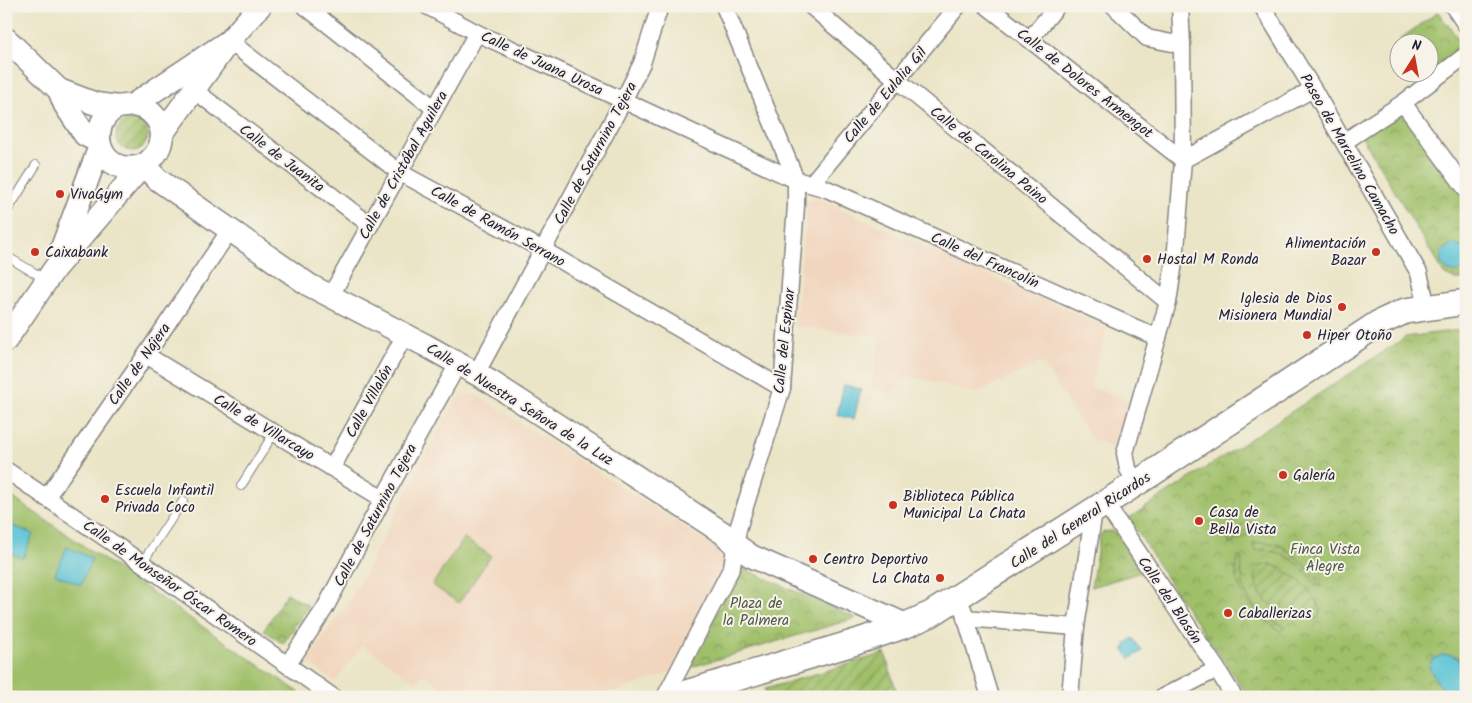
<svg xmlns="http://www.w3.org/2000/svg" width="1472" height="703" font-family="Kalam,sans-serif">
<defs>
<pattern id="park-crowns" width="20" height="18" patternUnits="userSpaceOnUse" patternTransform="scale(1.25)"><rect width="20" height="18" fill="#9fbf68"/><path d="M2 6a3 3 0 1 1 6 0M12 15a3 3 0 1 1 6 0" fill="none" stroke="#819b57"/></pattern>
<pattern id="garden-furrows" width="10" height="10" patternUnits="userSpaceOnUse" patternTransform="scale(1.25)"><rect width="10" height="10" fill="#9fbf68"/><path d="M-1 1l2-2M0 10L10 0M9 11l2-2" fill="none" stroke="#819b57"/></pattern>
</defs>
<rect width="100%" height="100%" fill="#f7f3e8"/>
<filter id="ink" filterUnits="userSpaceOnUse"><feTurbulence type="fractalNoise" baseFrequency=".02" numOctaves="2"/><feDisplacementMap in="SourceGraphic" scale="10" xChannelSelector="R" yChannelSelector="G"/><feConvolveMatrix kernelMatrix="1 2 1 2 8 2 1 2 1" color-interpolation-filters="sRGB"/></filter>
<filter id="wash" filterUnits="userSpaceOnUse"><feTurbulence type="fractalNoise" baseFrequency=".0096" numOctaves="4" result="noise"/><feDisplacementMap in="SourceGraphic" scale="20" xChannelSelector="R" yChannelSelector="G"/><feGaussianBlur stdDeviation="1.12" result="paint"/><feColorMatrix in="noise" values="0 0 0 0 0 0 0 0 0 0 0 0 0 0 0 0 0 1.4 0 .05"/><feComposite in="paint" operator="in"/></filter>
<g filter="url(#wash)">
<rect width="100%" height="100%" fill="#ebe5c7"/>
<g fill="#f1d5bd">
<polygon points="816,198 1107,328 1090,387 1128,400 1115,450 1091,438 1042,362 974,394 942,384 908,376 891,393 870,389 881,337 794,326 808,202"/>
<polygon points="463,395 476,395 718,549 723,566 670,672 660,677 596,697 431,697 439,685 423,674 417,683 362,645 335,682 306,661 351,599 454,403"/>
</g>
<g fill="url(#park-crowns)" stroke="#607052">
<polygon points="1438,12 1466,49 1432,81 1425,73 1430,72 1430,42 1403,42 1400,39"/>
<polygon points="1402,107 1466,196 1466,279 1455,280 1444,274 1361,135"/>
<polygon points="1466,329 1466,697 1249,697 1178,596 1129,518 1406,337"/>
<polygon points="1110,531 1116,532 1142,572 1091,587 1100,535 1104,532"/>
<polygon points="740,567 856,618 688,668"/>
<polygon points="287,593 307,605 308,607 283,644 264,630"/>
</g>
<g fill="url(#garden-furrows)" stroke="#607052">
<circle cx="132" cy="135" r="16"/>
<path d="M 1246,522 L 1253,522 L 1255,524 C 1251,534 1239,541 1229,544 L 1228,537 Z"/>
<path d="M 1253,543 C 1259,543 1264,542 1270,543 C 1289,545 1311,571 1322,586 L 1317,586 C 1298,561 1287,551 1255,550 Z"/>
<path d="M 1238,556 L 1242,559 C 1239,597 1254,612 1286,627 L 1279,631 C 1256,609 1228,593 1238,556 Z"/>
<path d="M 1271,564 C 1293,574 1311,587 1321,610 L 1317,619 C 1296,617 1266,610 1258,588 C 1254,579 1255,574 1260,566 Z"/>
<polygon points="885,653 898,697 767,697 765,689"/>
</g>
<g fill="#9fbf68" stroke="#607052">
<polygon points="6,493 306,697 6,697"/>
<polygon points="464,538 491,556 459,603 432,585"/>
</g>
<g fill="#5ac3d5" stroke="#3e7288">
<path d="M 1453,244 L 1462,246 L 1466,249 L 1466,267 C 1445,284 1428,251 1453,244 Z"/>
<polygon points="844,385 861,389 854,419 837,415"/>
<polygon points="6,523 33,534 23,558 6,551"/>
<polygon points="67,547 92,558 81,585 55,574"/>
<polygon points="1133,638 1142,651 1130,659 1123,649 1127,647 1125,644"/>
<path d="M 1441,655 L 1450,655 L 1458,658 C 1461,664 1459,667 1459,674 C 1459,683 1466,688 1466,697 L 1449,697 L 1437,682 L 1429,667 L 1432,660 Z"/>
</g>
</g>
<g filter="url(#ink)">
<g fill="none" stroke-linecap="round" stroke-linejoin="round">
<g stroke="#868481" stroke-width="10">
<g id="lane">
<polyline points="6,213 36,165"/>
<polyline points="6,256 45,279"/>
<polyline points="241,486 274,433"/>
<polyline points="142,563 183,501"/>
</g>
</g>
<g stroke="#868481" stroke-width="19">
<g id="street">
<polyline points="305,6 434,108"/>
<polyline points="427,6 477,33 778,172 796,180 827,189 1158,338"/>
<polyline points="811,6 897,80 1168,302"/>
<polyline points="987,6 1183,160 1313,89"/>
<polyline points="1114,6 1147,38 1182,45"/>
<polyline points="1262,6 1313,89 1419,273 1427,307"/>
<polyline points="1453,6 1466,25"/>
<polyline points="1030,39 1057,6"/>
<polyline points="229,41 399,172 543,250 782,388"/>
<polyline points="1466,55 1403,103 1466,189"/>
<polyline points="194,90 370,225"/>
<polyline points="1344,142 1403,103"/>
<polyline points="811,184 958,6"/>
<polyline points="330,297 477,33"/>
<polyline points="146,355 383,499"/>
<polyline points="476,374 623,101 642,63 660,6"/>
<polyline points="332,468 405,335"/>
<polyline points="6,470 142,563 333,697"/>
<polyline points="1136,483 1128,469 1125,453 1168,302 1176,249 1183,160 1182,45 1180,6"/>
<polyline points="46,498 146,355 230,230"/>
<polyline points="1105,503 1217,669 1234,697"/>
<polyline points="963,609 990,697"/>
<polyline points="965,618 1076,627"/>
<polyline points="288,664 325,608 383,499 458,364"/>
<polyline points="665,697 732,567 738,529 782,388 796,206 796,180 724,6"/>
<polyline points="1070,697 1076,627 1094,511"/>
<polyline points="1163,697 1217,669"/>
</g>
</g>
<g stroke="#868481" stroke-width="25">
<g id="secondary">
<polyline points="6,39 59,90 65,105 85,135 99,142"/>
<polyline points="59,90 96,104 118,107"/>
<polyline points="162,134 229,41 260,6"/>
<polyline points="144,165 157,179 309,285 425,345 491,382 723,533 737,546 751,556 906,625"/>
<path d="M 142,166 C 134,168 127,169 119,166 C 93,157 92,118 118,107 C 122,106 128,106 133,105 L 229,41"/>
<polyline points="60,253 100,146"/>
<path d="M 6,340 L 55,268 L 142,166 C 164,153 170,127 148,110 C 144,108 138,106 133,105"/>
</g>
</g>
<g stroke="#868481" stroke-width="28">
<polyline id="primary" points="673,697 856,642 906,625 931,614 1154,472 1379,323 1405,311 1466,302"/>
</g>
<use href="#lane" stroke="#fff" stroke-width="8"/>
<use href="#street" stroke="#fff" stroke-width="16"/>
<use href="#secondary" stroke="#fff" stroke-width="22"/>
<use href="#primary" stroke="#fff" stroke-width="25"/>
</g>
</g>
<g fill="#c8321e" stroke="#f7f3e8" stroke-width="2">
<circle cx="60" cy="194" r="5"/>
<circle cx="35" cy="252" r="5"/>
<circle cx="1376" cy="252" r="5"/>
<circle cx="1147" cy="259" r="5"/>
<circle cx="1342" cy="307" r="5"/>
<circle cx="1307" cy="335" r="5"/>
<circle cx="1283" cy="475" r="5"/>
<circle cx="105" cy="499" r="5"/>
<circle cx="893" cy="505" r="5"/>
<circle cx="1199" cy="521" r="5"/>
<circle cx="813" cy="559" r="5"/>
<circle cx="940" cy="578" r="5"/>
<circle cx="1228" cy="613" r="5"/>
</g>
<g text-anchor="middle" stroke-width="4" stroke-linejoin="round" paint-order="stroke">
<g font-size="15" fill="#22223b" stroke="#f7f3e8">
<text transform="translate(542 63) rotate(25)" y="5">Calle de Juana Urosa</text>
<text transform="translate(1085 83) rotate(38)" y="5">Calle de Dolores Armengot</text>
<text transform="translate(885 95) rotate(-50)" y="5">Calle de Eulalia Gil</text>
<text transform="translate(595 153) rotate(-62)" y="5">Calle de Saturnino Tejera</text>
<text transform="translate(1350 154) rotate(60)" y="5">Paseo de Marcelino Camacho</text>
<text transform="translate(989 155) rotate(39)" y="5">Calle de Carolina Paino</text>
<text transform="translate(282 158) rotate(37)" y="5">Calle de Juanita</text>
<text transform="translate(403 165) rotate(-61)" y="5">Calle de Cristóbal Aguilera</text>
<text transform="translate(498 226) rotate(29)" y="5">Calle de Ramón Serrano</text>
<text transform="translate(985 260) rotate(24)" y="5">Calle del Francolín</text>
<text transform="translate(784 341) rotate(-84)" y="5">Calle del Espinar</text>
<text transform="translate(139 364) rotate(-55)" y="5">Calle de Nájera</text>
<text transform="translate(369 401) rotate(-61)" y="5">Calle Villalón</text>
<text transform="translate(520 404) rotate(32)" y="5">Calle de Nuestra Señora de la Luz</text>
<text transform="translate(264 427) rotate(31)" y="5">Calle de Villarcayo</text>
<text transform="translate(375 515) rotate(-62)" y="5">Calle de Saturnino Tejera</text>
<text transform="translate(1080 520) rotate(-33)" y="5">Calle del General Ricardos</text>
<text transform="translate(170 583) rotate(35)" y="5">Calle de Monseñor Óscar Romero</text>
<text transform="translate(1170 600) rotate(56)" y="5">Calle del Blasón</text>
</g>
<g font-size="15" fill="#22223b" stroke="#f7f3e8" text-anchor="start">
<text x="70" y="199">VivaGym</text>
<text x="1366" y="248" text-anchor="end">Alimentación<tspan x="1366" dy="17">Bazar</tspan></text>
<text x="45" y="257">Caixabank</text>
<text x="1157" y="264">Hostal M Ronda</text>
<text x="1332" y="303" text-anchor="end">Iglesia de Dios<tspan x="1332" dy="17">Misionera Mundial</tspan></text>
<text x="1317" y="340">Hiper Otoño</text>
<text x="1293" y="480">Galería</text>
<text x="115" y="495">Escuela Infantil<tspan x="115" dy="17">Privada Coco</tspan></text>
<text x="903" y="501">Biblioteca Pública<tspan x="903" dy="17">Municipal La Chata</tspan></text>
<text x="1209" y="517">Casa de<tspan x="1209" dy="17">Bella Vista</tspan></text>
<text x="823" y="564">Centro Deportivo</text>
<text x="930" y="583" text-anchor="end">La Chata</text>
<text x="1238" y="618">Caballerizas</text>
</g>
<g font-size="15" fill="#4e594b" stroke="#f7f3e8">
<text x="1325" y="554">Finca Vista<tspan x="1325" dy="17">Alegre</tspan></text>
<text x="756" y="608">Plaza de<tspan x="756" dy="17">la Palmera</tspan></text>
</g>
</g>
<rect width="1472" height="703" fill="none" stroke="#f7f3e8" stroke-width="25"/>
<g transform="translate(1414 58) rotate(11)"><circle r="24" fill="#f7f3e8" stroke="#a29fa3"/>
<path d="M0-4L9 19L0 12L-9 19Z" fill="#c8321e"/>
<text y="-8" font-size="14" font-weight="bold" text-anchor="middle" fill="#22223b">N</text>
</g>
</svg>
